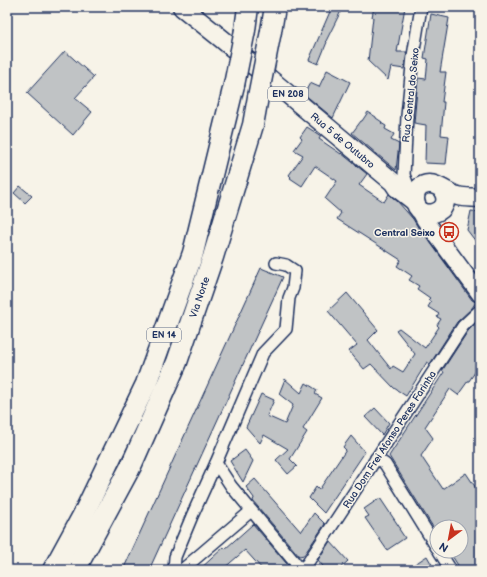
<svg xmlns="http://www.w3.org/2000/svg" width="487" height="577" font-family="'Balsamiq Sans',sans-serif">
<rect width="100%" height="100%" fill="#f7f3e8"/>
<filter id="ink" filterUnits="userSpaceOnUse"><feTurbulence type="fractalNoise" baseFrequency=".025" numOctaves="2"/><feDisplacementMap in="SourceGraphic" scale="8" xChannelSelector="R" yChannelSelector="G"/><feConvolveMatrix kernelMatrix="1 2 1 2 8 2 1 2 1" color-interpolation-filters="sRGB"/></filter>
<g filter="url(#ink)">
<g fill="#c0c3c5" stroke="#1b2f5e">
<polygon points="332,7 343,7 326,41 327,42 318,64 309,60"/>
<polygon points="374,7 405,7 397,52 407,52 404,69 391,67 388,80 368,61 373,17 372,17"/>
<polygon points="431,14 449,18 440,72 446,72 442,102 444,102 441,135 449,136 446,164 425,163 426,125 414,123 418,78 426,79 428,59 424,58"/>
<polygon points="65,51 94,77 75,98 92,112 73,135 27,93"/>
<polygon points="327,70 350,82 333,118 304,94 310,83 319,87"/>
<polygon points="368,112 376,117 376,118 382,122 381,123 386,126 385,129 394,134 391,140 399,144 396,170 352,133 361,121 362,121"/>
<polygon points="307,127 321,136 319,139 341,154 341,153 367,174 359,185 384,202 389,194 398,202 413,219 419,229 425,235 472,300 476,302 472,308 457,322 430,364 427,362 406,396 394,388 371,364 364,369 349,351 357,345 328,311 347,293 378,330 368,340 391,369 393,366 403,372 415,354 396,330 399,328 425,348 439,327 437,325 441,319 437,317 439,314 428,307 431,302 428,300 430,298 417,289 419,286 409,280 412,276 397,266 401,260 337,219 341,213 325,199 337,181 315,166 302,186 290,178 291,177 289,175 303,155 294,150 302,139 300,137"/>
<polygon points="20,186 32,196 25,203 14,193"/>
<polygon points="471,211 480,212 480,247 467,230"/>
<polygon points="261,268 283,277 149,570 123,570"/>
<polygon points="474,325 480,330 480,365 469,381 468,381 458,395 450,389 425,427 433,438 421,456 443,489 466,473 480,494 480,570 461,570 449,551 461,551 461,527 433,527 389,456 444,372 442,371 468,331"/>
<polygon points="285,379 301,393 306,383 317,390 315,394 322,398 303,429 307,432 290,459 297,466 288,474 276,460 288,449 264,435 260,443 246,427 261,394 274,400 267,416 285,424 293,405 279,394"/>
<polygon points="375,408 389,423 382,435 365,417"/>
<polygon points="351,436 365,452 324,513 309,498 316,487 319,490 346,450 343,447"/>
<polygon points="245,450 253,461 243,482 230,461"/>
<polygon points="255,479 301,532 314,513 325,524 304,555 299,556 253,501 254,498 246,487"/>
<polygon points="380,498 400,528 399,529 405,538 387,550 365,518 369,516 364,509"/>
<polygon points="253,524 292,570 263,570 245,550 222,570 199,570 224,547 225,549"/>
<polygon points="330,541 348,561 338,570 326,570 318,560"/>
<polygon points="427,556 435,570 406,570"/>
</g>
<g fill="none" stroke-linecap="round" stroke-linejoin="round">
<g stroke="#1b2f5e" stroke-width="14">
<g id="street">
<polyline points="407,183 404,175 407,116 413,56 421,7"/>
<polyline points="376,458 385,464 437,548"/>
<polyline points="216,463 231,486 301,570"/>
<polyline points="439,551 451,570"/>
<polyline points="301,569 307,564 463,326 480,310"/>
<polyline points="174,570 175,557 192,516 216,463 263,353 286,329 289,298 293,288 295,271 286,265 276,263"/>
<polyline points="182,570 251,511"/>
</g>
</g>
<g stroke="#1b2f5e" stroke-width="19">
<path id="secondary" d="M 420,210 C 423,219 426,223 432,229 L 480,294"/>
</g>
<g stroke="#1b2f5e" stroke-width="21">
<g id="primary">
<polyline points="182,7 222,39 393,182 397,188 415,202"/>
<path d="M 441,188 C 459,213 416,225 415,199 C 415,195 416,191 419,188 C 432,176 446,194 458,196 C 465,198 473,197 480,198"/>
</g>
</g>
<g stroke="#1b2f5e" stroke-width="23">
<g id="highway">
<polyline points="245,30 248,7"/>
<polyline points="271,31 275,7"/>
<polyline points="53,570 83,515 146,384 193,253 234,85"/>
<polyline points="75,570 131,466 177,362 213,257 253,125 258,97"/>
</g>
</g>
<use href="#street" stroke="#f7f3e8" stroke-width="11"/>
<use href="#secondary" stroke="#f7f3e8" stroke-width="16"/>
<use href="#primary" stroke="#f7f3e8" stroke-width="18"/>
<use href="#highway" stroke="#f7f3e8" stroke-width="20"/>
<g stroke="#1b2f5e" stroke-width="23" stroke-linecap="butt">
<g id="highway-bridge">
<polyline points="234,85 245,30"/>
<polyline points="258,97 271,31"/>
</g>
</g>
<use href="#highway-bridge" stroke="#f7f3e8" stroke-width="20"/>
</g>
</g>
<defs>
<g id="bus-ring" transform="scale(1)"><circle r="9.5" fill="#f7f3e8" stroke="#c8321e" stroke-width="1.5"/><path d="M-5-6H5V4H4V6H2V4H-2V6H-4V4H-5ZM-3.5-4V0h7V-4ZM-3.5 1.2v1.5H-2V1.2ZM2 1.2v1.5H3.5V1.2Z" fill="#c8321e"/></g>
</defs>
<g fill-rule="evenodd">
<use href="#bus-ring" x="449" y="232"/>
</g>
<g text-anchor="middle" stroke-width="3" stroke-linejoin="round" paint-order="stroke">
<g fill="#f7f3e8" stroke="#5d6a87" stroke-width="1">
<rect x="268" y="87" width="40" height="14" rx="3"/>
<rect x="147" y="328" width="34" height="14" rx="3"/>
</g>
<g font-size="9" font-weight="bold" fill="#1b2f5e">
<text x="288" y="97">EN 208</text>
<text x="164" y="338">EN 14</text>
</g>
<g font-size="10" fill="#1b2f5e" stroke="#f7f3e8">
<text transform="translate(410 95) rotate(-84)" y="4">Rua Central do Seixo</text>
<text transform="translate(343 140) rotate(40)" y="4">Rua 5 de Outubro</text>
<text transform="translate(199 297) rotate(-71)" y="4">Via Norte</text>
<text transform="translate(389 439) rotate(-57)" y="4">Rua Dom Frei Afonso Peres Farinha</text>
</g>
<g font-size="10" font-weight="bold" fill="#1b2f5e" stroke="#f7f3e8" text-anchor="end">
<text x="435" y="236">Central Seixo</text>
</g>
</g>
<rect width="487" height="577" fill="none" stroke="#f7f3e8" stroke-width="24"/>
<rect x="12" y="12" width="463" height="553" fill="none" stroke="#1b2f5e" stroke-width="1.5" filter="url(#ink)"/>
<g transform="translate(449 539) rotate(212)"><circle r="19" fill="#f7f3e8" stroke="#9fa5b1"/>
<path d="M0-3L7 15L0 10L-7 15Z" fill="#c8321e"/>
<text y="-6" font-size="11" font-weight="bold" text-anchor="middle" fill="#1b2f5e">N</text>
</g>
</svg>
